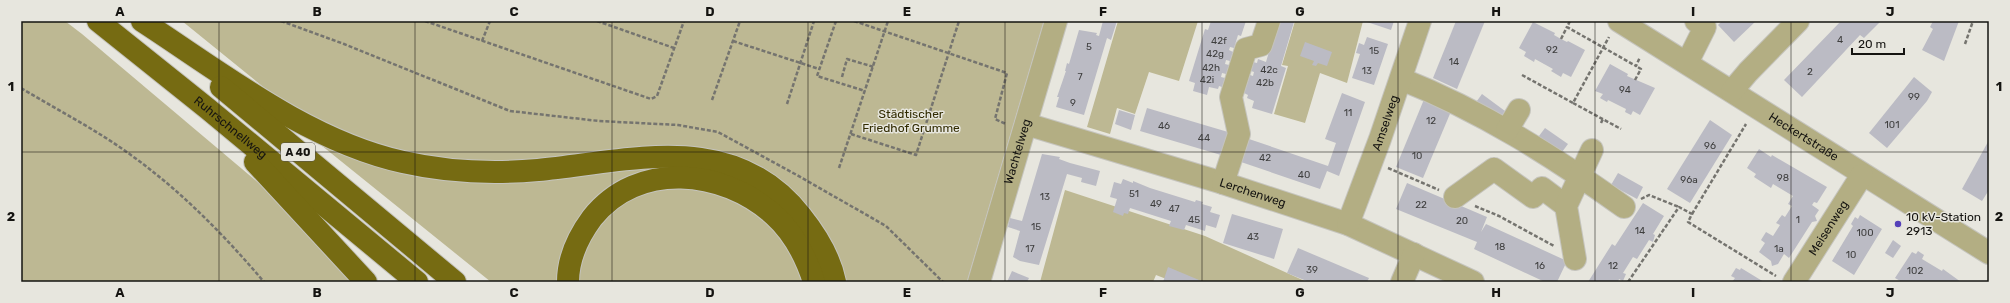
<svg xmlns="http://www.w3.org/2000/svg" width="2010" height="303" font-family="Rubik,sans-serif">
<rect width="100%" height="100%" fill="#e7e6de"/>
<g fill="#bdb893">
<polygon points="21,21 65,21 82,34 280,201 355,282 21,282"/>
<polygon points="182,21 1044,21 967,282 844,282 765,171 445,160 368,143 326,126 272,94"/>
<polygon points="1118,21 1198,21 1179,81 1149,72 1135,114 1117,108 1110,134 1087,127"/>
<polygon points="1295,21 1363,21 1347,83 1320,73 1305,123 1274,114 1288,66 1282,65"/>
<polygon points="311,137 367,161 646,165 648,171 632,176 560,282 491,282"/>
<path d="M 696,186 C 713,193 733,197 748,207 C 778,226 791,252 805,282 L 578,282 C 580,242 606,206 645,191 C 657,186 682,187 696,186 Z"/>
<polygon points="1065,190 1205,236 1307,282 1174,282 1156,275 1153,282 1040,282"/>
</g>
<g fill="#bbbbc4">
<polygon points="1103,21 1117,21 1111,40 1107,38 1084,115 1056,107 1059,97 1057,97 1066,71 1065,71 1067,63 1069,64 1079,30 1097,33 1096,35 1099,36"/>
<polygon points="1211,21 1246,21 1241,36 1238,35 1234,48 1230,47 1229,50 1233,52 1230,61 1226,60 1225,64 1229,65 1226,74 1222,73 1221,77 1225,78 1222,87 1219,86 1218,89 1209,87 1207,95 1193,91 1195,83 1189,81 1205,29 1208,30"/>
<polygon points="1278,21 1294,22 1281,66 1286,68 1272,114 1252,108 1254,101 1247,98 1248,95 1244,93 1250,75 1253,76 1254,72 1251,71 1253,62 1257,63 1258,59 1266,62"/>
<polygon points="1364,21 1394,21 1391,30"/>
<polygon points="1456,21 1485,21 1457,89 1433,78"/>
<polygon points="1722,21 1756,21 1734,42 1718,25"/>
<polygon points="1841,21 1881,21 1864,38 1860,35 1802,97 1784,80"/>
<polygon points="1933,21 1959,21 1944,61 1922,50 1933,29 1930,27"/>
<polygon points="1533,22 1555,33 1554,35 1561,39 1567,42 1568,41 1585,50 1571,77 1563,73 1561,77 1551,71 1553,69 1535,59 1534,62 1524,56 1526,52 1519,48"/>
<polygon points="1367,37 1388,44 1374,85 1352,78 1360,54 1356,53 1359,43 1364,45"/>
<polygon points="1305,42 1332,52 1327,66 1318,63 1316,66 1312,65 1314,61 1300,56"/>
<polygon points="1610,64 1628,74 1627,76 1655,88 1640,115 1633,111 1631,115 1625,112 1626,109 1608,100 1607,102 1600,98 1603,94 1595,91"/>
<polygon points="1914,77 1932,92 1927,101 1887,148 1869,133"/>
<polygon points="1342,93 1365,102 1339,176 1327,171 1320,189 1241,162 1249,139 1328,166 1336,143 1325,139"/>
<polygon points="1482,94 1505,111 1497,122 1474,105"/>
<polygon points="1425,97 1452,109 1423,178 1396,167"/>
<polygon points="1147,108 1228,132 1221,155 1140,131"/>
<polygon points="1119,110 1135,115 1131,130 1115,124"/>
<polygon points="1710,120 1732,135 1690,203 1667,189"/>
<polygon points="1545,128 1568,144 1559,156 1536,140"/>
<polygon points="1989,140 1989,190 1982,201 1962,189"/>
<polygon points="1759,149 1771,157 1772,155 1827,187 1817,203 1814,202 1812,205 1819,210 1815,216 1817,221 1812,222 1789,258 1784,254 1778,264 1772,266 1771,261 1759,252 1765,243 1761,240 1766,232 1773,236 1780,225 1776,223 1782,215 1785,217 1792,206 1788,204 1793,196 1773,184 1771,188 1754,177 1756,174 1747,168"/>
<polygon points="1042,154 1060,157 1059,159 1070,163 1100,171 1096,186 1081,182 1082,178 1067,174 1039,265 1020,261 1013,257 1020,231 1008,227 1010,218 1022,221"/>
<polygon points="1618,173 1643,187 1637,199 1611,185"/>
<polygon points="1123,179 1133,183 1133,181 1150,188 1195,202 1196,200 1203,202 1202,204 1212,207 1210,212 1220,215 1216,228 1206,225 1205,231 1186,225 1184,230 1169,226 1171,221 1130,208 1128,214 1124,213 1123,216 1113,212 1117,199 1110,197 1114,182 1121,184"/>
<polygon points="1407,183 1487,217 1481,232 1486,224 1567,261 1557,282 1545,282 1474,249 1477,242 1396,209"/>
<polygon points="1643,203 1664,216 1653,234 1655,235 1653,242 1649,240 1637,259 1633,257 1623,273 1626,274 1623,281 1619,279 1618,282 1588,282 1612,244 1615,246"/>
<polygon points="1232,214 1283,229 1274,259 1223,243"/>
<polygon points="1860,215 1882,229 1854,275 1832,261 1853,226 1851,224 1855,217 1858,219"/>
<polygon points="1893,240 1901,246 1893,258 1885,253"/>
<polygon points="1298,248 1369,278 1367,282 1309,282 1287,273"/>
<polygon points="1918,251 1924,255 1922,259 1942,271 1943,269 1961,282 1902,282 1895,278 1912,252 1916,254"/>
<polygon points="1168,267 1199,280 1204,282 1163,282"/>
<polygon points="1736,268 1740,270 1741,268 1764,282 1732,282 1735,278 1731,276"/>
<polygon points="1012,271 1029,278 1027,282 1007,282"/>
</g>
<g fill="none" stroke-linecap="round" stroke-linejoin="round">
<g stroke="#c5c4bd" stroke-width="24">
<g id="minor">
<path id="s1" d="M 1619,21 L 1989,253"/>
<polyline points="1687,63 1705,27 1696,21"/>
<path d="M 1401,79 C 1482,111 1554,157 1624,207"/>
<polyline points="1732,91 1748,72 1798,21"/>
<path id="s2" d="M 1026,124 L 1223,183 L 1348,224 L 1473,282"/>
<polyline points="1507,130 1519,110"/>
<polyline points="1223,183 1239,134 1231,97 1246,49 1261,45 1269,21"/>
<polyline points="1455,197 1494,169 1533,197 1542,188 1566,206"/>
<path id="s3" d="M 1348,224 L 1380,139 L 1420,21"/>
<polyline points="1575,259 1566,206 1592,150"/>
<path id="s4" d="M 979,282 L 1056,21"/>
<polyline points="1402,282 1414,254"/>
<path id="s5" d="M 1794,282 L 1862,175"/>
</g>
</g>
<g stroke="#c5c4bd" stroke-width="24">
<g id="highway">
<path id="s6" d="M 98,21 L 208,109 L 417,282"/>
<path d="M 142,21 C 222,73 308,141 403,162 C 447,172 493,174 538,170 C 631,161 733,129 801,216 C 817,236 830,257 835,282"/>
<polyline points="221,87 455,282"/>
<polyline points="255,162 366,282"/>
<path d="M 568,282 C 568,258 578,237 592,218 C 638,160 723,169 774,215 C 794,233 806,257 814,282"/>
</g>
</g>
<g stroke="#75746f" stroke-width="2.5" stroke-dasharray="4 2" stroke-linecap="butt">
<polyline points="281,21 344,44 510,111 599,121 678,125 718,132 795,174 886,226 943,282"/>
<polyline points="425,21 651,99 657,96 684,21"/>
<polyline points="597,21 674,48"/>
<polyline points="836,21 817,76 865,91"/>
<polyline points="854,21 1007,73 995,119 1006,124"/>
<polyline points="1570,21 1567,27 1636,66 1640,57"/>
<polyline points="1561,39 1567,27"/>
<polyline points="482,41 490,21"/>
<polyline points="733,41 819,69"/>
<polyline points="1965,44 1973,21"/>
<polyline points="1522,75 1573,103 1609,37"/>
<polyline points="842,77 847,59 874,67"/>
<polyline points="1635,80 1641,69 1636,66"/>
<path d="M 21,88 C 59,111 99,131 135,158 C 183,193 226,237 264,282"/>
<polyline points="712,100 740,21"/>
<polyline points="1573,103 1621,129"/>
<polyline points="787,104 814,21"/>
<polyline points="1601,123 1603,119"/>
<polyline points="851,134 916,155 959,21"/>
<polyline points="839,168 888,21"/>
<polyline points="1388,168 1439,190"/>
<polyline points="1641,199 1649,195 1679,207"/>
<polyline points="1475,206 1499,216 1554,246"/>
<polyline points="1692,214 1746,124"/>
<polyline points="1628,282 1679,207 1692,214 1688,222 1776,276"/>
</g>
<use href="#minor" stroke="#b3ae83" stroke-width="22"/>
<use href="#highway" stroke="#766b12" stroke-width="22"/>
</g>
<path fill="none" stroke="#151411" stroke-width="1" stroke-opacity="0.55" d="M 219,21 L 219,282M 415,21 L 415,282M 612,21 L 612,282M 808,21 L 808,282M 1005,21 L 1005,282M 1202,21 L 1202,282M 1398,21 L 1398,282M 1595,21 L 1595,282M 1791,21 L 1791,282M 21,152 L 1989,152"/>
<circle fill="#5541b9" stroke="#e7e6de" stroke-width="1.5" cx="1898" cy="224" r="4"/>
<g text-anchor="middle" stroke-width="3" stroke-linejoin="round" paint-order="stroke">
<g font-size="10" fill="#3e3e3e">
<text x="1840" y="43">4</text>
<text x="1219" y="44">42f</text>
<text x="1089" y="50">5</text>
<text x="1552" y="53">92</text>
<text x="1374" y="54">15</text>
<text x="1215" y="57">42g</text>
<text x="1454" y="65">14</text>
<text x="1211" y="71">42h</text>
<text x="1269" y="73">42c</text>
<text x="1367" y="74">13</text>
<text x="1810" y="75">2</text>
<text x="1080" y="80">7</text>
<text x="1207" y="83">42i</text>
<text x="1265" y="86">42b</text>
<text x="1625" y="93">94</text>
<text x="1914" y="100">99</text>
<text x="1073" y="106">9</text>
<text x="1348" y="116">11</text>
<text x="1431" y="124">12</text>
<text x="1892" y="128">101</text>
<text x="1164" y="129">46</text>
<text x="1204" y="141">44</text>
<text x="1710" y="149">96</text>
<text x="1417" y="159">10</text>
<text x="1265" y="161">42</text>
<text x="1304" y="178">40</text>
<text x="1783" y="181">98</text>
<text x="1689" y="183">96a</text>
<text x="1134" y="197">51</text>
<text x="1045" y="200">13</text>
<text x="1156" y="207">49</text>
<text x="1421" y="208">22</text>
<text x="1174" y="212">47</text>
<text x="1194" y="223">45</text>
<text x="1798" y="223">1</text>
<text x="1462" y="224">20</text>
<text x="1036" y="230">15</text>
<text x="1640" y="234">14</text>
<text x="1865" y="236">100</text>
<text x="1253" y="240">43</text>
<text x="1500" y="250">18</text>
<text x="1030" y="252">17</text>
<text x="1779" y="252">1a</text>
<text x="1851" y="258">10</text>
<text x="1540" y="269">16</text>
<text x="1613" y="269">12</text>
<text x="1312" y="273">39</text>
<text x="1915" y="274">102</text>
</g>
<rect fill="#e7e6de" stroke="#54534e" stroke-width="1" x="281" y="143" width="34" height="18" rx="3"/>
<g font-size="11" font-weight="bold" fill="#151411">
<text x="298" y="156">A 40</text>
</g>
<g font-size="12" fill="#312b01" stroke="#e7e6de">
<text x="911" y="118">Städtischer<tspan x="911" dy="14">Friedhof Grumme</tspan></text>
</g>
<g font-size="12" fill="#151411" stroke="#e7e6de">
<text dy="4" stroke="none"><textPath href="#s3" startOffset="108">Amselweg</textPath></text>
<text dy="4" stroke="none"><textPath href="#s6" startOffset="170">Ruhrschnellweg</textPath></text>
<text dy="4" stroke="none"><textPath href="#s1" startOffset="218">Heckertstraße</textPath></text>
<text dy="4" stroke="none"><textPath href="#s4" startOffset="136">Wachtelweg</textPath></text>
<text dy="4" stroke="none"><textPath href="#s2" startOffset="237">Lerchenweg</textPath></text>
<text dy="4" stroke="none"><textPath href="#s5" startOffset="64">Meisenweg</textPath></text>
</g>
<g font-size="12" fill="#151411" stroke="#e7e6de" text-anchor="start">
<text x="1906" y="221">10 kV-Station<tspan x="1906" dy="14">2913</tspan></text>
</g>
</g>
<rect width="2010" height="303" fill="none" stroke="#e7e6de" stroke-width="44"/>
<path d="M1852 48v6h52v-6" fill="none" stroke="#151411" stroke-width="2"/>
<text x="1858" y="48" font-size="12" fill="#151411" stroke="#e7e6de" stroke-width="3" paint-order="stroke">20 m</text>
<rect x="22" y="22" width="1966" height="259" fill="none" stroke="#151411" stroke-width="1.5"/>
<g font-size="13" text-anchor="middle" font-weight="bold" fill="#151411">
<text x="120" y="16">A</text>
<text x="317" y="16">B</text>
<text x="514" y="16">C</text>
<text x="710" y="16">D</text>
<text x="907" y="16">E</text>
<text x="1103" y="16">F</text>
<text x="1300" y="16">G</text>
<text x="1496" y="16">H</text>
<text x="1693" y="16">I</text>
<text x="1890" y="16">J</text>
<text x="11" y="91">1</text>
<text x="1999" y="91">1</text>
<text x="11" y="221">2</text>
<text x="1999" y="221">2</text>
<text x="120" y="297">A</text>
<text x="317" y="297">B</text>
<text x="514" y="297">C</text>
<text x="710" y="297">D</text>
<text x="907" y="297">E</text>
<text x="1103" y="297">F</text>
<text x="1300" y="297">G</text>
<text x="1496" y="297">H</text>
<text x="1693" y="297">I</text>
<text x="1890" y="297">J</text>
</g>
</svg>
